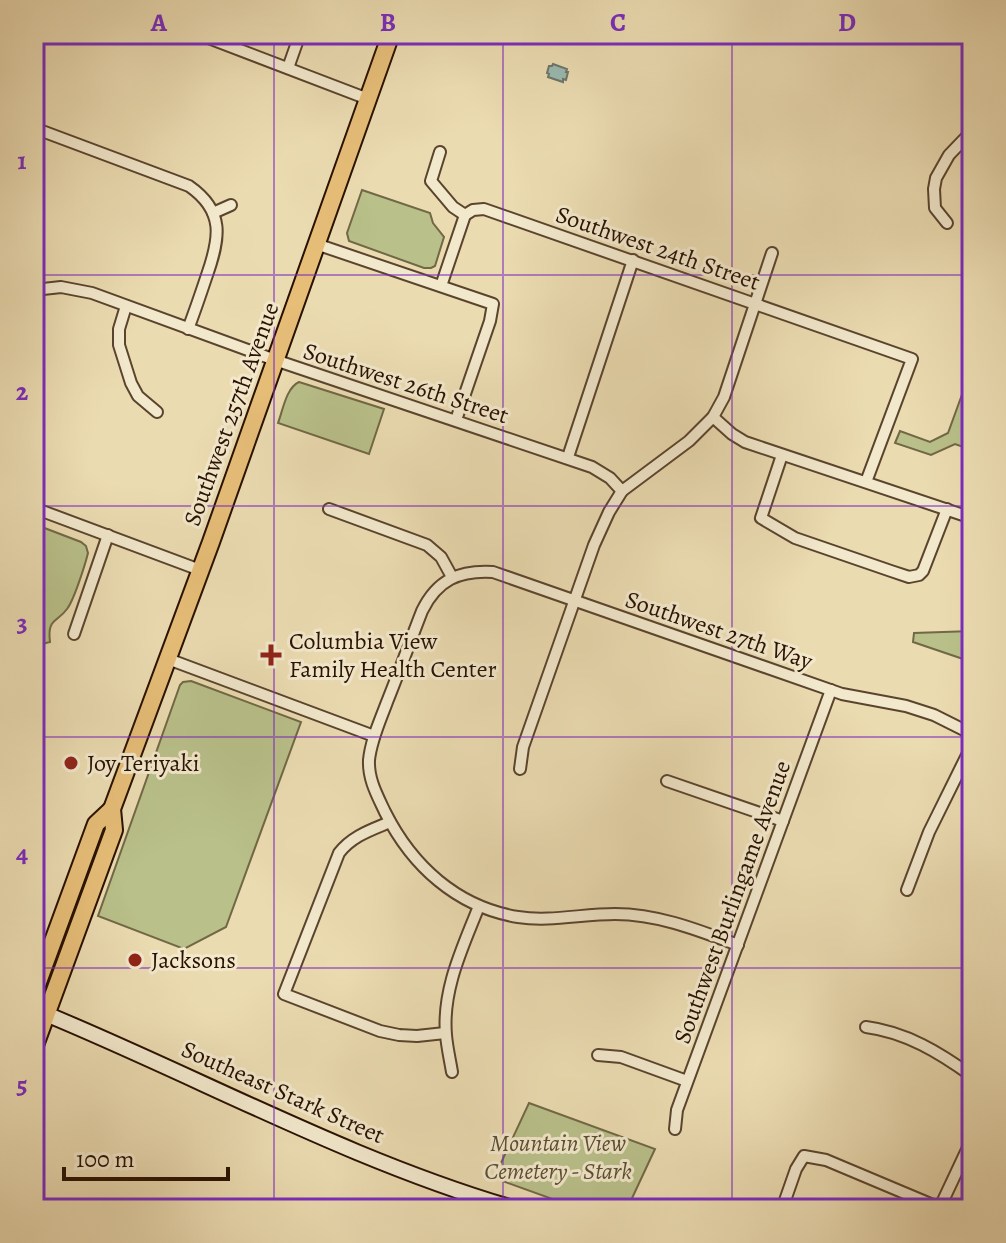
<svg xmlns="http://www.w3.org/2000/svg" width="1006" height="1243" font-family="Alegreya,serif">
<rect width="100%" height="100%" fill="#ebdbb1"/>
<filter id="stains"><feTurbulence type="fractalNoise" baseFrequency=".0025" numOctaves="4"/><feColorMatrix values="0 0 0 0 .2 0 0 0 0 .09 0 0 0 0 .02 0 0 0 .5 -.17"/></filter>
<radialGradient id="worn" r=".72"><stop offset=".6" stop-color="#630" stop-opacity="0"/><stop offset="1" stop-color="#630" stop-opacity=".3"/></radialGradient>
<g fill="#b9c08a" stroke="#716846" stroke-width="2">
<polygon points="362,190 430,213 433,223 444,237 435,266 431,268 424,268 349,241 347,233"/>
<polygon points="972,367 972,450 955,444 931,455 895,443 900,431 930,442 948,433"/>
<path d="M 299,382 L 384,409 L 369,454 L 278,423 C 283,410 286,388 299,382 Z"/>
<path d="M 34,524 L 81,542 L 86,546 L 88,553 C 85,565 74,600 67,609 C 57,623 47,618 50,642 L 34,646 Z"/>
<polygon points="972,631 972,662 913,642 914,633"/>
<polygon points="191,681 301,722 226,927 184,949 98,916 180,685 183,682"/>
<polygon points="529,1103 655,1149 627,1209 580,1209 494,1178"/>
</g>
<polygon fill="#99bab2" stroke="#6c766c" stroke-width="2" points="553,64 567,69 566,72 568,72 566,80 563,79 563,82 548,77 549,74 547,73 549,66 552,66"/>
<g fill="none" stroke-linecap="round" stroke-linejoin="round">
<g stroke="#5a442e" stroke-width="14">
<g id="street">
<polyline points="198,34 368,99"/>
<polyline points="288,68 300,34"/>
<path d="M 34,128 L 189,186 C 225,211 220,238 207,275 C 201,293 195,311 188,329"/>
<polyline points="440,152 431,181 453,207 465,215 473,210 484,209 912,359 866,482"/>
<polyline points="213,213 231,205"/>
<polyline points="947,223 935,208 934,189 936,178 949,155 972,131"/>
<polyline points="316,244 493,304 490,321 456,420"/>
<polyline points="441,286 465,215"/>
<polyline points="34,290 61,287 92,293 275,360 592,467 610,478 622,491"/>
<polyline points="126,306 119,329 119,345 131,383 138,396 157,412"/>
<polyline points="713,417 732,434 745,442 972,518"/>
<polyline points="782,455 761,518 795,538 891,571 909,577 919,575 923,571 947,509"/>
<polyline points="568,457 633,260"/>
<polyline points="34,508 200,570"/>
<polyline points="329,509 427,545 441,557 452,577"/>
<polyline points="74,634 108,535"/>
<polyline points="168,659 374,736"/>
<polyline points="520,769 523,747 594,545 609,512 622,491 689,441 713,417 724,397 772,253"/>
<polyline points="667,781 783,821"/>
<path d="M 390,822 C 371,830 352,836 339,853 L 284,994 L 380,1031 L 399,1035 L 417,1036 L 445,1033"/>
<polyline points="907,890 929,832 972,745"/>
<path d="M 738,945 C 698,930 658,914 615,914 C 582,914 550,922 518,917 C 457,907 412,866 385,812 C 377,795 368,779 369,760 C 371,740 380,721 387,702 C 399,672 410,642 422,611 C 437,580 459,570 493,572 L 842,694 L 906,706 L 934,715 L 972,734"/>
<path d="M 866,1027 C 906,1032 940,1053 972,1076"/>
<polyline points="598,1055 621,1057 687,1081"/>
<path d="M 452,1072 C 450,1060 447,1047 446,1035 C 442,989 463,947 479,906"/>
<polyline points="675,1129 677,1110 831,690"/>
<polyline points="782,1209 796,1169 804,1156 826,1160 933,1205 941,1205 972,1139"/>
</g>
</g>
<g stroke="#291102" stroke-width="18">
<path id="secondary" d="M 46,1014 C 203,1079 353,1162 516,1209"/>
</g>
<g stroke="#291102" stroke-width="20">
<g id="primary">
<polyline points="34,993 96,824 112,809"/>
<polyline points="34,1048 114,830 112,809 211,542 391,34"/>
</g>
</g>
<use href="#street" stroke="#f2e8cc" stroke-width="10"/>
<use href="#secondary" stroke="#f2e8cc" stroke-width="14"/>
<use href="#primary" stroke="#e6be78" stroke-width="16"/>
</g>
<path fill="none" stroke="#7b2cbf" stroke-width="2" stroke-opacity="0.55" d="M 274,34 L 274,1209M 503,34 L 503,1209M 732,34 L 732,1209M 34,275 L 972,275M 34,506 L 972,506M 34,737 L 972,737M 34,968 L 972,968"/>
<g fill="#8f2418" stroke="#f2e8cc" stroke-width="3">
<path d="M267 643h8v8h8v8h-8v8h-8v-8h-8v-8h8z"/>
<circle cx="71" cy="763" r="8"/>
<circle cx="135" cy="960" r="8"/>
</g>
<g text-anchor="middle" stroke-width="6" stroke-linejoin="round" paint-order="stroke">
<g font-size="24" fill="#291102" stroke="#f2e8cc">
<text transform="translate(658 248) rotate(19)" y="8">Southwest 24th Street</text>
<text transform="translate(406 383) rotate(18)" y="8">Southwest 26th Street</text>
<text transform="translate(231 414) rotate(-70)" y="8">Southwest 257th Avenue</text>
<text transform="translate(719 630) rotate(19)" y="8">Southwest 27th Way</text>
<text transform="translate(732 902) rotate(-70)" y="8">Southwest Burlingame Avenue</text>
<text transform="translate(283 1092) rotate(24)" y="8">Southeast Stark Street</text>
</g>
<g font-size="24" fill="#291102" stroke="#f2e8cc" text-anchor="start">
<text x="289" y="649">Columbia View<tspan x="289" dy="28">Family Health Center</tspan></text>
<text x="87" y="771">Joy Teriyaki</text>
<text x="151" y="968">Jacksons</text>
</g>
<g font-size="24" font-style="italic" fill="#5b4e32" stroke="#f2e8cc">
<text x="558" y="1151">Mountain View<tspan x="558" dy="28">Cemetery - Stark</tspan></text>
</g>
</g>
<rect width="1006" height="1243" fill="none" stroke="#ebdbb1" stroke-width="88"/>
<path d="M64 1167v12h164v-12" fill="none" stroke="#291102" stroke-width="4"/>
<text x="76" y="1167" font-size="24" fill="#291102" stroke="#f2e8cc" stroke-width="6" paint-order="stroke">100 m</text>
<rect x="44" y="44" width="918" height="1155" fill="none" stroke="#7b2cbf" stroke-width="3"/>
<g font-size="26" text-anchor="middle" font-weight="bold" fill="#7b2cbf">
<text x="159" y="31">A</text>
<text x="388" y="31">B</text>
<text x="618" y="31">C</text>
<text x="847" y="31">D</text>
<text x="22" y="169">1</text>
<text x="22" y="400">2</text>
<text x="22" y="631">3</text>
<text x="22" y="862">4</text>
<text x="22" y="1093">5</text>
</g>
<rect width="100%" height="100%" filter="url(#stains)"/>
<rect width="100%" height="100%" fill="url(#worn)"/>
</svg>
